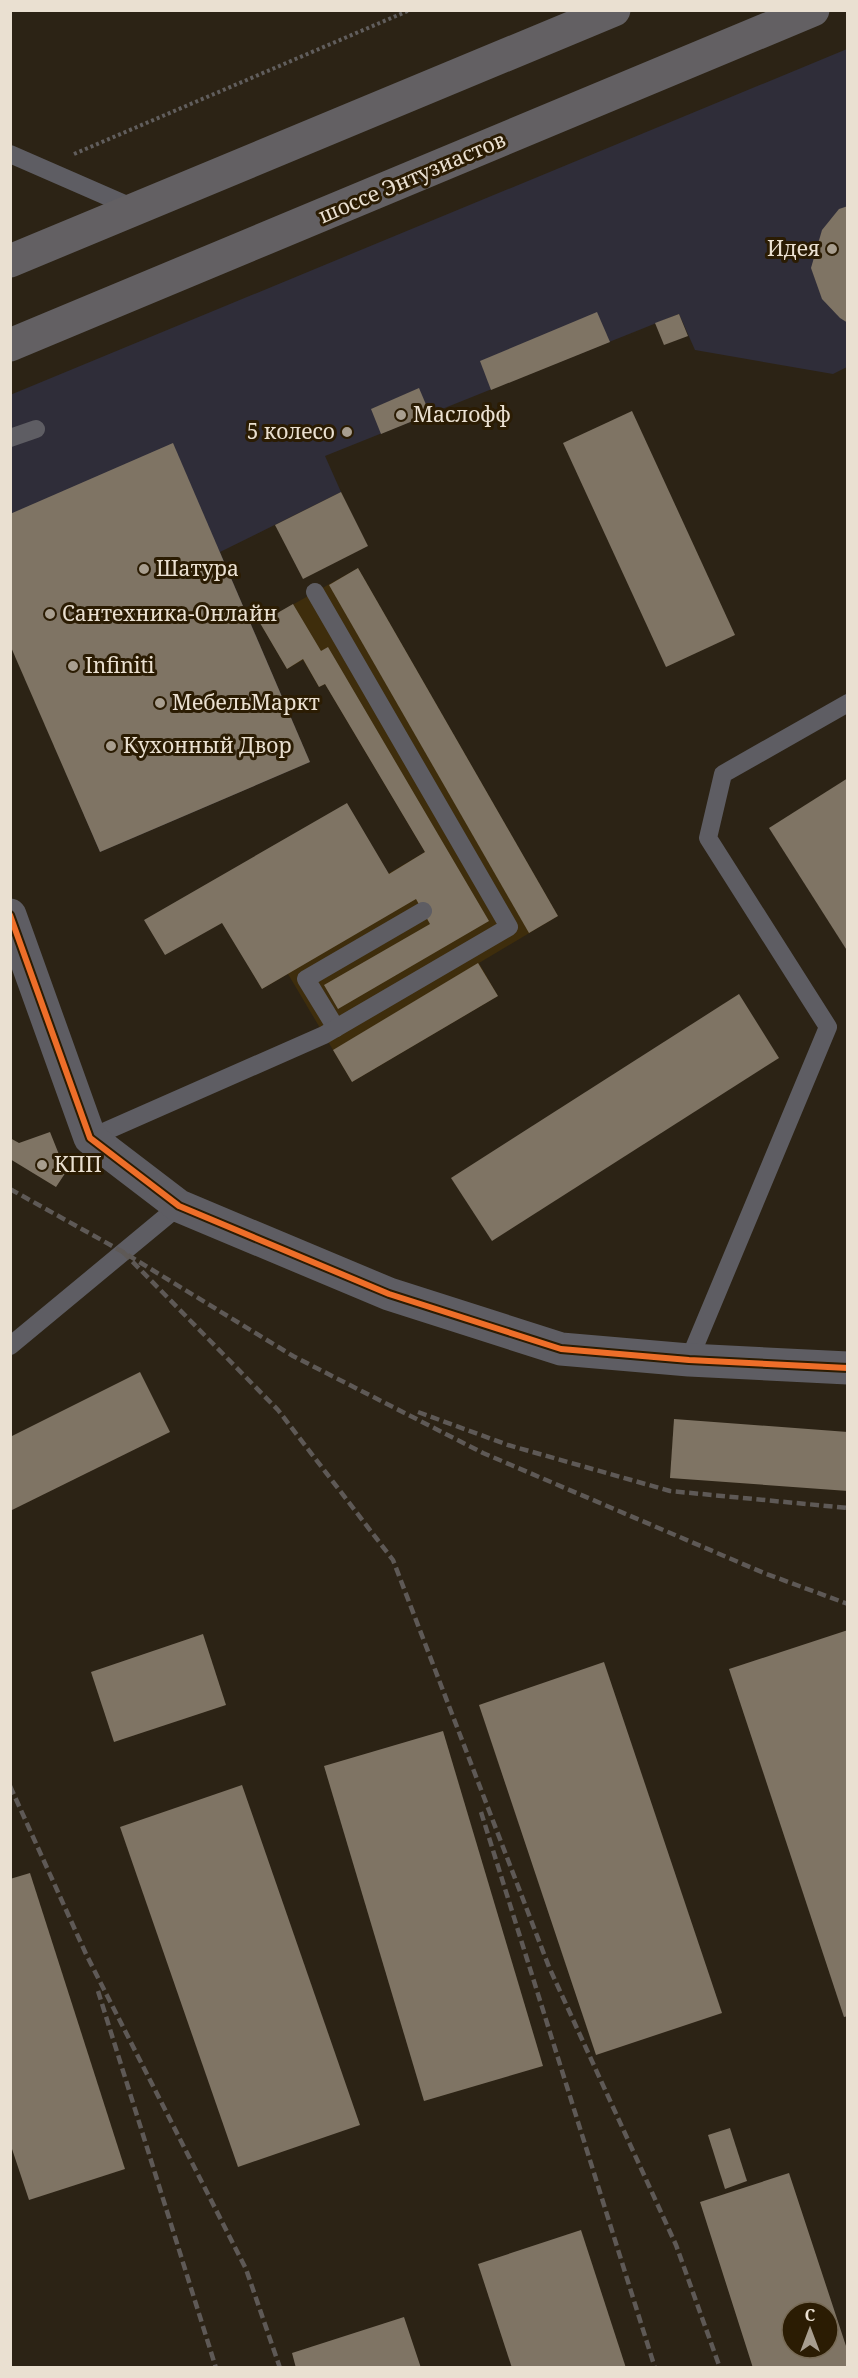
<svg xmlns="http://www.w3.org/2000/svg" width="858" height="2378" font-family="'Noto Serif',serif">
<rect width="100%" height="100%" fill="#2c2315"/>
<polygon fill="#2f2d39" points="847,49 847,367 833,374 695,350 679,314 325,456 341,492 220,552 310,762 100,852 11,644 10,395"/>
<polygon fill="#3e2d0c" points="358,568 558,916 479,963 498,996 352,1082 288,974 262,989 244,958 425,852 325,684 319,687 303,660 287,669 260,623"/>
<g fill="#7f7464" fill-rule="evenodd">
<polygon points="848,206 848,323 840,318 822,299 811,268 822,230 839,209"/>
<polygon points="597,312 610,342 491,390 480,361"/>
<polygon points="679,314 688,336 664,345 655,323"/>
<polygon points="419,388 430,414 381,434 371,409"/>
<polygon points="632,411 735,635 666,667 563,443"/>
<polygon points="173,443 310,762 100,852 10,645 10,514"/>
<polygon points="341,492 368,546 303,579 275,525"/>
<polygon points="358,568 558,916 529,933 329,585"/>
<polygon points="293,604 321,651 328,647 489,921 338,1009 324,985 430,924 416,899 262,989 222,923 165,955 144,920 347,803 389,874 425,852 325,684 319,687 303,659 287,669 260,623"/>
<polygon points="848,778 848,952 769,828"/>
<polygon points="478,963 498,996 352,1082 333,1050"/>
<polygon points="739,994 779,1058 492,1241 451,1178"/>
<polygon points="50,1132 66,1172 56,1187 10,1159 10,1138 19,1143"/>
<polygon points="140,1372 170,1432 10,1511 10,1437"/>
<polygon points="674,1419 848,1432 848,1491 670,1478"/>
<polygon points="848,1630 848,2016 844,2017 729,1669"/>
<polygon points="203,1634 226,1705 114,1742 91,1672"/>
<polygon points="604,1662 722,2013 596,2055 479,1705"/>
<polygon points="443,1731 543,2066 424,2101 324,1766"/>
<polygon points="242,1785 360,2125 238,2167 120,1827"/>
<polygon points="30,1873 125,2169 29,2200 10,2143 10,1879"/>
<polygon points="730,2128 747,2181 725,2189 708,2135"/>
<path d="M 789,2173 L 848,2352 L 848,2368 L 753,2368 L 700,2202 ZM 792,2312 L 828,2312 L 828,2348 L 792,2348 Z"/>
<polygon points="581,2230 626,2368 512,2368 478,2264"/>
<polygon points="404,2317 421,2368 296,2368 292,2353"/>
</g>
<g fill="none" stroke-linecap="round" stroke-linejoin="round">
<polyline stroke="#615e5d" stroke-width="4" stroke-dasharray="3 3" stroke-linecap="butt" points="74,154 410,10"/>
<g stroke="#5e5d63" stroke-width="18">
<polyline points="10,154 136,209"/>
<polyline points="10,438 36,429"/>
<polyline points="336,1028 306,979 423,911"/>
<polyline points="90,1138 324,1035 509,927 315,592"/>
<polyline points="10,1346 179,1206"/>
<polyline points="689,1360 828,1027 708,838 723,774 848,703"/>
</g>
<polyline stroke="#5e5d63" stroke-width="33" points="10,915 90,1138 179,1206 389,1294 561,1349 689,1360 848,1368"/>
<g stroke="#636063" stroke-width="33">
<polyline points="10,261 614,10"/>
<polyline points="10,345 813,10"/>
</g>
<g stroke="#5e5956" stroke-width="4.5" stroke-dasharray="9 4.5" stroke-linecap="butt">
<polyline points="10,1189 123,1252 293,1356 483,1453 764,1573 848,1604"/>
<polyline points="123,1252 278,1410 393,1560 549,1967 676,2245 720,2368"/>
<polyline points="418,1412 508,1445 670,1491 848,1508"/>
<polyline points="10,1786 86,1954 246,2269 280,2368"/>
<polyline points="481,1812 655,2368"/>
<polyline points="98,1991 216,2368"/>
</g>
<g stroke="#2b1c03" stroke-width="10">
<polyline id="cycleway" points="10,915 90,1138 179,1206 389,1294 561,1349 689,1360 848,1368"/>
</g>
<use href="#cycleway" stroke="#ee6e29" stroke-width="6"/>
</g>
<g fill="#a89e8f" stroke="#2b1c03" stroke-width="2">
<circle cx="832" cy="249" r="6"/>
<circle cx="401" cy="415" r="6"/>
<circle cx="347" cy="432" r="6"/>
<circle cx="144" cy="569" r="6"/>
<circle cx="50" cy="614" r="6"/>
<circle cx="73" cy="666" r="6"/>
<circle cx="160" cy="703" r="6"/>
<circle cx="111" cy="746" r="6"/>
<circle cx="42" cy="1165" r="6"/>
</g>
<g text-anchor="middle" stroke-width="6" stroke-linejoin="round" paint-order="stroke">
<g font-size="21" fill="#eae0d1" stroke="#2b1c03">
<text transform="translate(412 178) rotate(-23)" y="7">шоссе Энтузиастов</text>
</g>
<g font-size="21" fill="#eae0d1" stroke="#2b1c03" text-anchor="start">
<text x="820" y="256" text-anchor="end">Идея</text>
<text x="413" y="422">Маслофф</text>
<text x="335" y="439" text-anchor="end">5 колесо</text>
<text x="156" y="576">Шатура</text>
<text x="62" y="621">Сантехника-Онлайн</text>
<text x="85" y="673">Infiniti</text>
<text x="172" y="710">МебельМаркт</text>
<text x="123" y="753">Кухонный Двор</text>
<text x="54" y="1172">КПП</text>
</g>
</g>
<rect width="858" height="2378" fill="none" stroke="#eae0d1" stroke-width="24"/>
<g transform="translate(810 2330)"><circle r="28" fill="#2b1c03" stroke="#776a55" stroke-width="1.5"/>
<path d="M0-4.5L10 22L0 15L-10 22Z" fill="#a89e8f"/>
<text y="-9" font-size="16" font-weight="bold" text-anchor="middle" fill="#eae0d1">С</text>
</g>
</svg>
